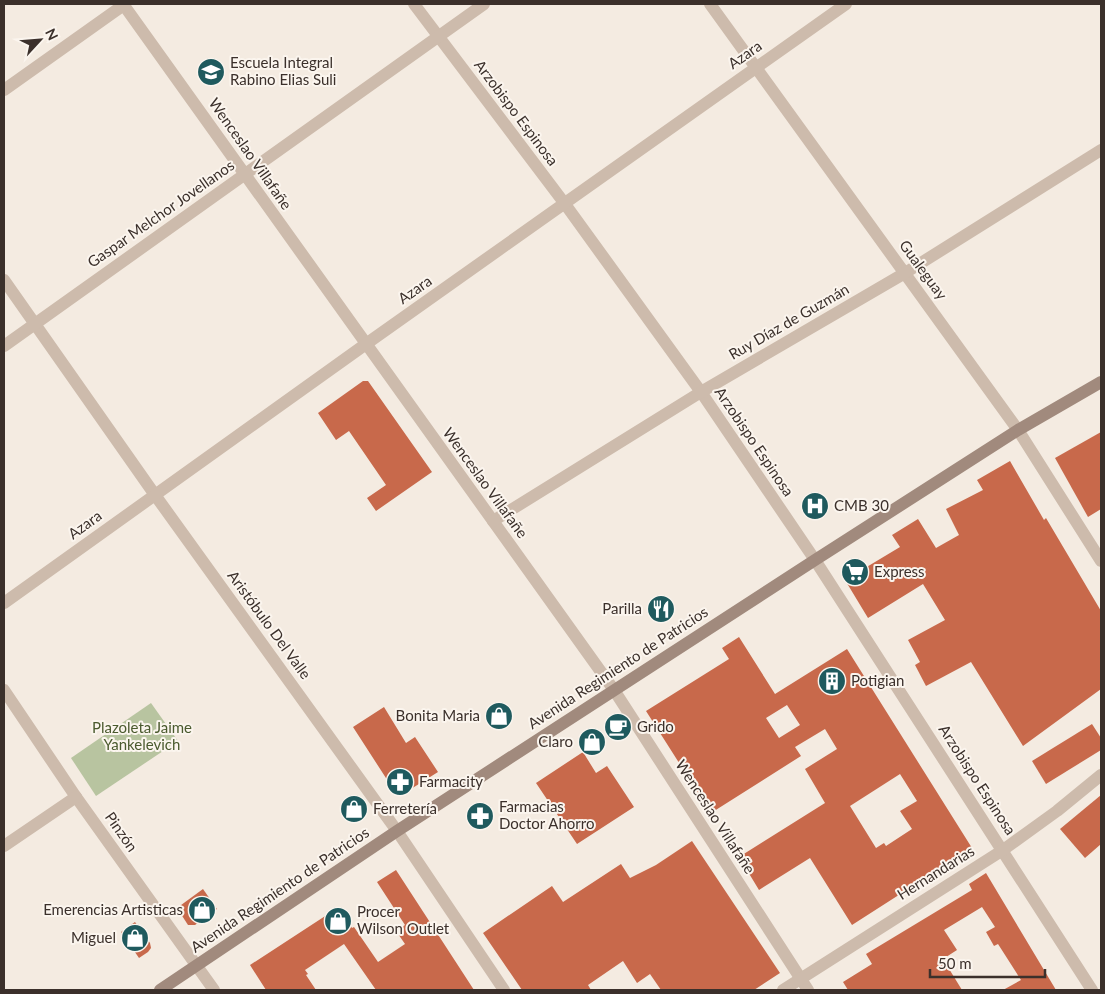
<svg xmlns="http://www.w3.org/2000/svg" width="1105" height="994" font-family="Lato,sans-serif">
<rect width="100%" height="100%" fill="#f4ebe1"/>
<polygon fill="#b8c4a0" points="151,703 178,741 96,796 71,758"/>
<g fill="#c8694b" fill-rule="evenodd">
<polygon points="363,381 368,381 432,472 376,511 367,498 386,485 349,431 336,440 318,413"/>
<polygon points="1101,432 1101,509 1088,517 1055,458"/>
<polygon points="1010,461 1044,520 1046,518 1101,611 1101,689 1023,746 971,662 926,686 915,665 920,662 908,640 945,620 923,584 868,618 845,580 900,547 892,535 918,519 936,548 959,535 946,509 983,490 977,480"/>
<path d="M 739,637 L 775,694 L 847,649 L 972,848 L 852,925 L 810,858 L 759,890 L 739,857 L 825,803 L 805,769 L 837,749 L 825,729 L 795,747 L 801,756 L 711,813 L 646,711 L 729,659 L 722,648 ZM 787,705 L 800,725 L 779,738 L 766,718 ZM 900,774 L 917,801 L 900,811 L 912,829 L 886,846 L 884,843 L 876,848 L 850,806 Z"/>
<polygon points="384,707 406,743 415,737 438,772 403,794 395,792 353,727"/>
<polygon points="1092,724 1101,738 1101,750 1046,784 1032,761"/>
<polygon points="583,752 596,773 607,766 634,807 577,844 536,783"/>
<polygon points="1101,795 1101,844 1085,858 1060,829"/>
<polygon points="692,841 780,973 754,990 661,990 650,974 637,983 623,961 588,985 591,990 522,990 483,933 552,886 563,902 621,864 630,878 656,865"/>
<polygon points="396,870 474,990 376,990 344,944 305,970 308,974 306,975 316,990 266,990 250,965 339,907 352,928 354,927 378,962 405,944 396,931 405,925 377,882"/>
<polygon points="986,873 1056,990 1003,990 1021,980 998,944 994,946 986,932 995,927 982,907 944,930 957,950 943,959 962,990 848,990 843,982 872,964 866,954 972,890 969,884"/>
<polygon points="203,889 217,909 195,925 188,925 177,908"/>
<polygon points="135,922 150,943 151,948 148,952 139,958 121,932"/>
</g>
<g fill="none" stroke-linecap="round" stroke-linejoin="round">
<g stroke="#cdbbac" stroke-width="12">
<polyline points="123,4 614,690 808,990"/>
<polyline points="414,4 565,204 701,392 815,560 1092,990"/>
<polyline points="710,4 1018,430 1101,561"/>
<polyline points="4,90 125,4"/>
<polyline points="4,280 155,495 397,831 504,990"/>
<polyline points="4,346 484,4"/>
<polyline points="493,521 701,392 905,273 1101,150"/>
<polyline points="4,603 366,344 846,4"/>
<polyline points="4,690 76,797 214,990"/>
<polyline points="4,846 76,797"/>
<polyline points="783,990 1003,850 1057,811 1101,775"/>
</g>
<polyline stroke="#a18a7d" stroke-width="12" points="160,990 397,831 815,560 1018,430 1101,382"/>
</g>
<defs>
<g id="school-disc" transform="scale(1.4375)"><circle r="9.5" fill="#1f5a5e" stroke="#fbf5ee"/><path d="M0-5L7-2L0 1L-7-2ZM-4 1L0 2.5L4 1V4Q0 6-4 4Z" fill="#fff"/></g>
<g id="hospital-disc" transform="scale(1.4375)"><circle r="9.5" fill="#1f5a5e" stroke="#fbf5ee"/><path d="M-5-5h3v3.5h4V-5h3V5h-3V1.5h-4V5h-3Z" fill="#fff"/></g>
<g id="supermarket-disc" transform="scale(1.4375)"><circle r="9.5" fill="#1f5a5e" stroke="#fbf5ee"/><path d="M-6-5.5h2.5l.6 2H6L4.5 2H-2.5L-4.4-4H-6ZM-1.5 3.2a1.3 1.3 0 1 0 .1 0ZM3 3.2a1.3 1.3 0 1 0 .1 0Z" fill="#fff"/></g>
<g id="restaurant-disc" transform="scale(1.4375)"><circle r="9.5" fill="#1f5a5e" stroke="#fbf5ee"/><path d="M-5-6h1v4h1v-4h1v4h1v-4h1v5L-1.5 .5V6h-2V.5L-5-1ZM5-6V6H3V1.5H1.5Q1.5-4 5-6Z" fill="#fff"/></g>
<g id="building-disc" transform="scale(1.4375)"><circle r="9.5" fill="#1f5a5e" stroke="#fbf5ee"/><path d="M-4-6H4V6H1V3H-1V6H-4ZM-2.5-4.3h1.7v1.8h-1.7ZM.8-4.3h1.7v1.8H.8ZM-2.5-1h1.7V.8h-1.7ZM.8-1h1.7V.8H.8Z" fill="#fff"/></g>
<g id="shop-disc" transform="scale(1.4375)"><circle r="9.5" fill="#1f5a5e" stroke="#fbf5ee"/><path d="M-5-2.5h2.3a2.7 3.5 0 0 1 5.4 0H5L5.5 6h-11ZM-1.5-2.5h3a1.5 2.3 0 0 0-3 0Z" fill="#fff"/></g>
<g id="cafe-disc" transform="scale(1.4375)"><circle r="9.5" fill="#1f5a5e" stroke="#fbf5ee"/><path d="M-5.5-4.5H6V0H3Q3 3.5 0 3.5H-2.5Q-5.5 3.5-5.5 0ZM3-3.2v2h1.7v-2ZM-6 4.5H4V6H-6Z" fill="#fff"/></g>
<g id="pharmacy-disc" transform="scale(1.4375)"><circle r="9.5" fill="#1f5a5e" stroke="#fbf5ee"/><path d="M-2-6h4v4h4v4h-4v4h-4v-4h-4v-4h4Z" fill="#fff"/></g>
</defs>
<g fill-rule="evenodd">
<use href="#school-disc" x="211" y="72"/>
<use href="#hospital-disc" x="815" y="506"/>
<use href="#supermarket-disc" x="855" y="572"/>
<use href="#restaurant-disc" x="661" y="609"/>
<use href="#building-disc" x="832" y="681"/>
<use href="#shop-disc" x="499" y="716"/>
<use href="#cafe-disc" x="618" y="727"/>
<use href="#shop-disc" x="592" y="742"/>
<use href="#pharmacy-disc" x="400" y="782"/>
<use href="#shop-disc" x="354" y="809"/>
<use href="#pharmacy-disc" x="480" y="816"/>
<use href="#shop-disc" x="202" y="910"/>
<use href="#shop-disc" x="338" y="921"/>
<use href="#shop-disc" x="135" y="938"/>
</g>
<g text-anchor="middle" stroke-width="4" stroke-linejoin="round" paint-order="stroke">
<g font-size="15" fill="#3b302b" stroke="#fbf5ee">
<text transform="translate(745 55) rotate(-35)" y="5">Azara</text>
<text transform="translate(516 113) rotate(53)" y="5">Arzobispo Espinosa</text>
<text transform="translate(250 154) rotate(55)" y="5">Wenceslao Villafañe</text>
<text transform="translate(161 214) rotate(-35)" y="5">Gaspar Melchor Jovellanos</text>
<text transform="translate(923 270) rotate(54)" y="5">Gualeguay</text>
<text transform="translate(415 290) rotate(-35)" y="5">Azara</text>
<text transform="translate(789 322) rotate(-30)" y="5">Ruy Díaz de Guzmán</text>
<text transform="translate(754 442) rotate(56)" y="5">Arzobispo Espinosa</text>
<text transform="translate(485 483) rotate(54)" y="5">Wenceslao Villafañe</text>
<text transform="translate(85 525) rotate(-36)" y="5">Azara</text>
<text transform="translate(269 625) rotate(54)" y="5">Aristóbulo Del Valle</text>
<text transform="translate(618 668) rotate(-33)" y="5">Avenida Regimiento de Patricios</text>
<text transform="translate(977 780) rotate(57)" y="5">Arzobispo Espinosa</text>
<text transform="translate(715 817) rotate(57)" y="5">Wenceslao Villafañe</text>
<text transform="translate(121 832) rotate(55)" y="5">Pinzón</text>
<text transform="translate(936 873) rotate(-32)" y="5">Hernandarias</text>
<text transform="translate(280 890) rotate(-34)" y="5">Avenida Regimiento de Patricios</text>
</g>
<g font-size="15" fill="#3b302b" stroke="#fbf5ee" text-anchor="start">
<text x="230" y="68">Escuela Integral<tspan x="230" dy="17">Rabino Elias Suli</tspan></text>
<text x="834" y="511">CMB 30</text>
<text x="874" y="577">Express</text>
<text x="642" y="614" text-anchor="end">Parilla</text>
<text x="851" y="686">Potigian</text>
<text x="480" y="721" text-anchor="end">Bonita Maria</text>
<text x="637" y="732">Grido</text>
<text x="573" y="747" text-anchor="end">Claro</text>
<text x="419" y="787">Farmacity</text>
<text x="499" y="812">Farmacias<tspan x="499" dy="17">Doctor Ahorro</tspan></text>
<text x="373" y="814">Ferretería</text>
<text x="183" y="915" text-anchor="end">Emerencias Artisticas</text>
<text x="357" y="917">Procer<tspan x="357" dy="17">Wilson Outlet</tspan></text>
<text x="116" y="943" text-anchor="end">Miguel</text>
</g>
<g font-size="15" fill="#4a5a2e" stroke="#fbf5ee">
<text x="142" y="733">Plazoleta Jaime<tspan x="142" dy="17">Yankelevich</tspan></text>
</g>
</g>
<rect width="1105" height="994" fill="none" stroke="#3b302b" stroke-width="10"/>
<g transform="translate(40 40) rotate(64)" stroke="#fbf5ee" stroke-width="4" paint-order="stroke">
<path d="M0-4L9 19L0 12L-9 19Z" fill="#3b302b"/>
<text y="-8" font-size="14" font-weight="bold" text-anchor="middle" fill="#3b302b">N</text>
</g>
<path d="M930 969v8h115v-8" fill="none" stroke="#3b302b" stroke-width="2.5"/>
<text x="938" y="969" font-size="15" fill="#3b302b" stroke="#fbf5ee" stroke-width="4" paint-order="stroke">50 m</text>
</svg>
